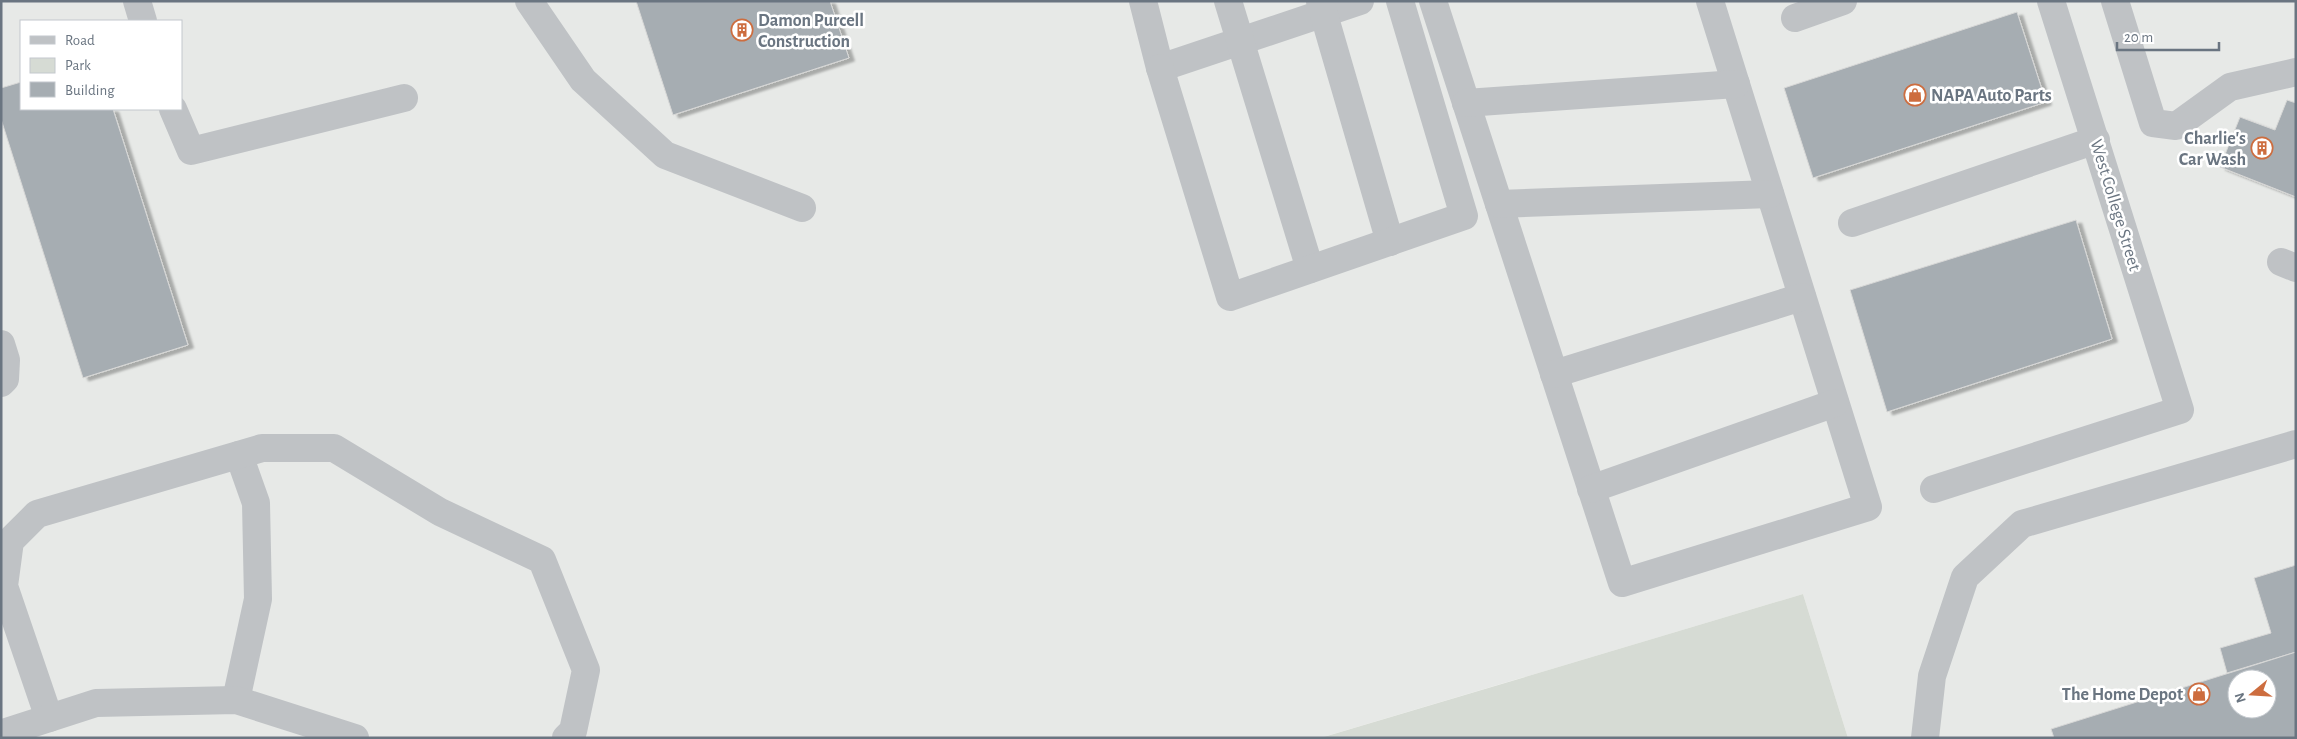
<svg xmlns="http://www.w3.org/2000/svg" width="2297" height="739" font-family="'Alegreya Sans',sans-serif">
<defs>
<filter id="shadow"><feDropShadow dx="5.5" dy="3" stdDeviation="1" flood-color="#0004"/></filter>
</defs>
<rect width="100%" height="100%" fill="#f7f7f4"/>
<path fill="#e7e9e7" fill-rule="evenodd" d="M 1,1 L 2296,1 L 2296,738 L 1848,738 L 1803,594 L 1320,738 L 1,738 ZM 21,21 L 181,21 L 181,109 L 21,109 ZM 2237,679 L 2267,679 L 2267,709 L 2237,709 Z"/>
<polygon fill="#d6dbd4" points="1803,594 1848,738 1320,738 1327,736"/>
<g fill="#a6adb2" stroke="#d8d8d7" fill-rule="evenodd" filter="url(#shadow)">
<polygon points="636,1 830,1 849,58 673,115"/>
<polygon points="2017,12 2046,102 1813,178 1784,88"/>
<polygon points="21,82 21,109 113,109 188,345 83,378 1,119 1,88"/>
<polygon points="2287,100 2296,103 2296,197 2220,167 2240,117 2275,130"/>
<polygon points="2076,220 2112,339 1887,412 1850,290"/>
<polygon points="2296,565 2296,652 2227,673 2220,648 2271,633 2254,578"/>
<path d="M 2296,652 L 2296,738 L 2054,738 L 2051,729 ZM 2237,679 L 2267,679 L 2267,709 L 2237,709 Z"/>
</g>
<g fill="none" stroke-linecap="round" stroke-linejoin="round">
<g stroke="#bfc2c5" stroke-width="28">
<polyline points="137,1 143,21"/>
<polyline points="529,1 583,80 665,155 802,208"/>
<polyline points="1143,1 1160,68 1360,1"/>
<polyline points="1228,1 1310,269"/>
<polyline points="1320,1 1390,242"/>
<polyline points="1433,1 1622,583 1868,507 1710,1"/>
<polyline points="2115,1 2153,123 2176,126 2230,87 2296,72"/>
<polyline points="1795,18 1843,1"/>
<polyline points="1160,68 1230,297 1464,216 1400,1"/>
<polyline points="1466,103 1736,84"/>
<polyline points="173,109 191,151 404,98"/>
<polyline points="1499,204 1770,194"/>
<polyline points="1852,223 2096,140"/>
<polyline points="2281,262 2296,268"/>
<polyline points="1,344 6,360 5,379 1,383"/>
<polyline points="1554,374 1802,297"/>
<polyline points="1591,489 1835,403"/>
<polyline points="1934,489 2180,410 2051,1"/>
<polyline points="236,700 258,599 256,503 239,455"/>
<polyline points="49,718 4,586 10,541 37,514 262,448 334,448 440,512 542,560 586,670 573,731 566,738"/>
<polyline points="6,732 96,703 236,700 355,738"/>
<polyline points="1925,738 1932,676 1965,577 2022,524 2296,444"/>
</g>
</g>
<defs>
<g id="building-ring" transform="scale(1.125)"><circle r="9.5" fill="#fff" stroke="#cd6d3f" stroke-width="1.5"/><path d="M-4-6H4V6H1V3H-1V6H-4ZM-2.5-4.3h1.7v1.8h-1.7ZM.8-4.3h1.7v1.8H.8ZM-2.5-1h1.7V.8h-1.7ZM.8-1h1.7V.8H.8Z" fill="#cd6d3f"/></g>
<g id="shop-ring" transform="scale(1.125)"><circle r="9.5" fill="#fff" stroke="#cd6d3f" stroke-width="1.5"/><path d="M-5-2.5h2.3a2.7 3.5 0 0 1 5.4 0H5L5.5 6h-11ZM-1.5-2.5h3a1.5 2.3 0 0 0-3 0Z" fill="#cd6d3f"/></g>
</defs>
<g fill-rule="evenodd">
<use href="#building-ring" x="742" y="30"/>
<use href="#shop-ring" x="1915" y="95"/>
<use href="#building-ring" x="2262" y="148"/>
<use href="#shop-ring" x="2199" y="694"/>
</g>
<g text-anchor="middle" stroke-width="5" stroke-linejoin="round" paint-order="stroke">
<g font-size="18" font-weight="bold" fill="#6a7581" stroke="#fff" text-anchor="start">
<text x="758" y="26">Damon Purcell<tspan x="758" dy="21">Construction</tspan></text>
<text x="1931" y="101">NAPA Auto Parts</text>
<text x="2246" y="144" text-anchor="end">Charlie's<tspan x="2246" dy="21">Car Wash</tspan></text>
<text x="2183" y="700" text-anchor="end">The Home Depot</text>
</g>
<g font-size="18" fill="#6a7581" stroke="#fff">
<text transform="translate(2116 205) rotate(73)" y="6">West College Street</text>
</g>
</g>
<rect width="2297" height="739" fill="none" stroke="#6a7581" stroke-width="5"/>
<rect x="20" y="20" width="162" height="90" fill="#ffffff" stroke="#c3c8cd"/>
<rect x="30" y="36" width="25" height="8" fill="#bfc2c5" stroke="#c3c8cd"/>
<text x="65" y="45" font-size="15" fill="#6a7581">Road</text>
<rect x="30" y="58" width="25" height="15" fill="#d6dbd4" stroke="#c3c8cd"/>
<text x="65" y="70" font-size="15" fill="#6a7581">Park</text>
<rect x="30" y="82" width="25" height="15" fill="#a6adb2" stroke="#c3c8cd"/>
<text x="65" y="95" font-size="15" fill="#6a7581">Building</text>
<g transform="translate(2252 694) rotate(252)"><circle r="24" fill="#ffffff" stroke="#c3c8cd"/>
<path d="M0-4L9 19L0 12L-9 19Z" fill="#cd6d3f"/>
<text y="-8" font-size="14" font-weight="bold" text-anchor="middle" fill="#6a7581">N</text>
</g>
<path d="M2117 42v8h102v-8" fill="none" stroke="#6a7581" stroke-width="2.5"/>
<text x="2124" y="42" font-size="15" fill="#6a7581" stroke="#ffffff" stroke-width="4" paint-order="stroke">20 m</text>
</svg>
